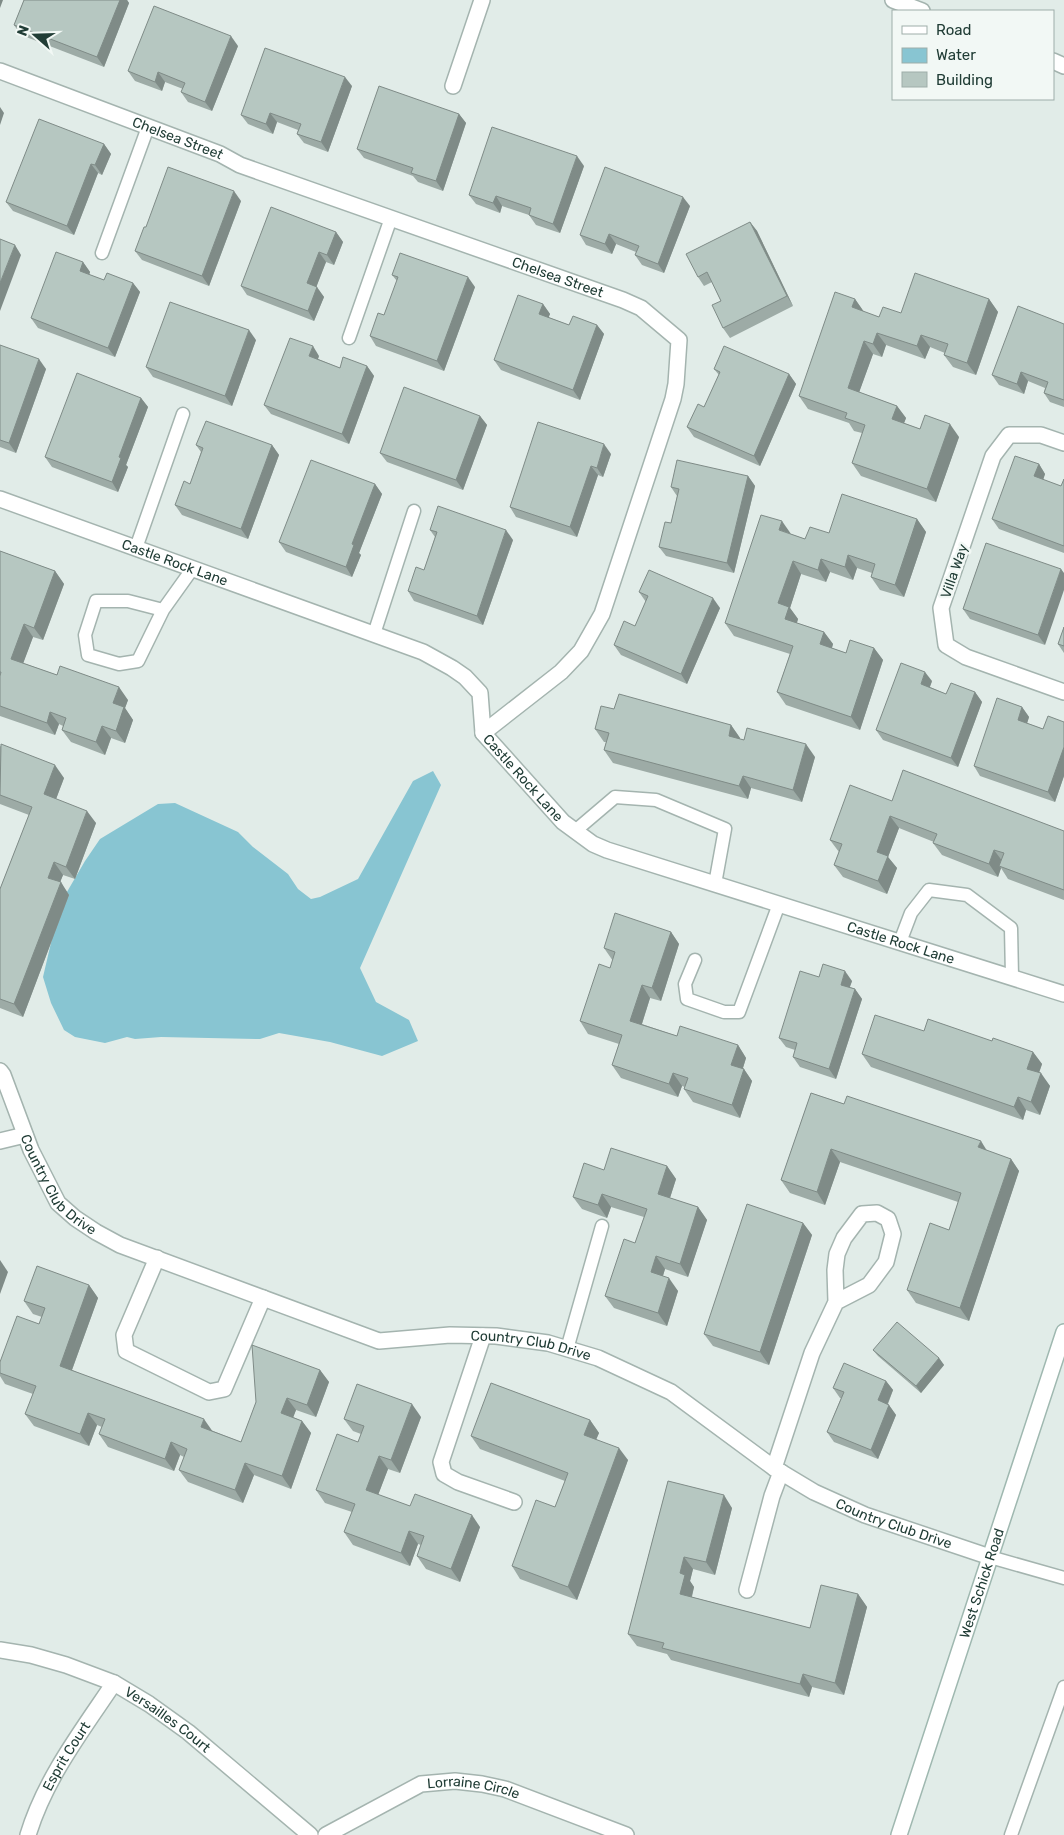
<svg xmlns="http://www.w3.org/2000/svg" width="1064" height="1835" font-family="Rubik,sans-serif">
<rect width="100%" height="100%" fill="#e1ece8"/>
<polygon fill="#88c5d2" points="433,771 441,785 360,968 376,1002 409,1020 418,1041 382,1056 330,1042 279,1033 260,1039 161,1037 135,1039 127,1037 105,1043 75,1037 64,1030 51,1003 43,977 57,917 64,897 85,861 100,839 158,804 175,803 238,832 253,847 288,874 298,889 311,899 320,897 358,879 413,781"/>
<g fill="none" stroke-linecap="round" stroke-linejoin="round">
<g stroke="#a4b4af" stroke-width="15">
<g id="lane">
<polyline points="102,253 148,127"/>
<polyline points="349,338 391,218"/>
<polyline points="136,548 183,414"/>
<polyline points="163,610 128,601 96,601 85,635 88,655 119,664 138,661 163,610 193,568"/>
<polyline points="374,634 414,511"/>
<polyline points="575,831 615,797 656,800 725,829 715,884"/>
<polyline points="900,942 911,913 929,890 967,895 1011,928 1012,977"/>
<polyline points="695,960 685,984 687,999 724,1012 739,1012 779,904"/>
<polyline points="567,1349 602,1226"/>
<polyline points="990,1557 1064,1578"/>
<polyline points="1011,1835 1064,1687"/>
</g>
</g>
<g stroke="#a4b4af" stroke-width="18">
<g id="street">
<polyline points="893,0 922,11"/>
<polyline points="1053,61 1064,66"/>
<path id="s1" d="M 0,71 L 220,154 L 240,165 L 623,300 L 641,308 L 679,340 L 676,384 L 673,399 L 602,614 L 581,651 L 561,672 L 483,733"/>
<polyline points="453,86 482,0"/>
<polyline points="1064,443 1041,435 1009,435 993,456 941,608 946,645 966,657 1064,692"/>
<path id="s2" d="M 0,499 L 423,652 L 452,668 L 465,677 L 480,693 L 483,733 L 563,822 L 593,844 L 607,850 L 1064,994"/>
<path id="s3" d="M 0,1071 L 3,1075 L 31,1150 L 58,1203 L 75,1218 L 96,1232 L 120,1245 L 379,1341 L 450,1335 L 496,1336 L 548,1343 L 598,1358 L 671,1392 L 774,1468 L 814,1492 L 865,1515 L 990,1557"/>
<polyline points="0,1141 25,1135"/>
<polyline points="157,1258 124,1335 126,1351 209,1392 224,1389 263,1298"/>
<polyline points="483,1336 441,1462 444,1474 458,1482 514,1502"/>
<polyline points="774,1468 812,1353 836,1302 835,1270 837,1254 844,1238 862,1214 877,1213 888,1219 893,1234 886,1262 869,1285 836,1302"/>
<polyline points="747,1590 772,1496 781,1472"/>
<path id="s4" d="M 0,1650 L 31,1655 L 66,1665 L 114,1683 L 149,1704 L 188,1732 L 310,1835"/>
<path id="s5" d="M 28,1835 C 45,1779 81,1732 114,1683"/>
<path id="s6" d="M 326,1835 L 421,1784 L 455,1781 L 482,1784 L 505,1789 L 626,1835"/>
</g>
</g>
<g stroke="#9fb8b0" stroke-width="18">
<g id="secondary">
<path id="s7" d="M 899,1835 L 1064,1332"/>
</g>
</g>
<use href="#lane" stroke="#fff" stroke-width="12"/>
<use href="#street" stroke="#fff" stroke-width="15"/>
<use href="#secondary" stroke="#fff" stroke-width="15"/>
</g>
<g fill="#9daba6">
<polygon points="24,0 127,0 129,3 104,67 21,35 14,25"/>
<polygon points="238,46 212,111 188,102 181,92 183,89 165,82 162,91 135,81 128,71"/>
<polygon points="352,86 328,152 304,143 297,134 298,130 277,122 273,134 248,124 241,115"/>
<polygon points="459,114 466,123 443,191 418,182 413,176 364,158 357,149"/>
<polygon points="104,144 111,154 102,175 98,173 74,235 13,211 6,202"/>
<polygon points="584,166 560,233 536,225 529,215 502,206 500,213 476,204 469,195"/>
<polygon points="241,201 209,286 142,260 135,251 146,227"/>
<polygon points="690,206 664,273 642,265 635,255 636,252 616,244 612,254 586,245 580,235"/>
<polygon points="750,222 757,231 793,306 730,338 723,328 721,301 712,282 704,286 698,277"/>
<polygon points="336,232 343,242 334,265 326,262 316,287 324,297 314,321 247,295 241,286"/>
<polygon points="83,262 90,272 89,275 104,280 133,283 140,292 115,357 38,328 31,318"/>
<polygon points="392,275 475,287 444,371 376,346 370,336 384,315 397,281"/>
<polygon points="855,299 864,312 879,317 989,299 998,312 976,375 953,367 944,355 945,353 930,347 925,359 886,345 882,357 873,354 859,392 897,406 906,418 904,423 920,429 959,437 936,502 861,476 852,463 862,433 854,431 849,423 808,409 799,396"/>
<polygon points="543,304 550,314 548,317 569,325 597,325 604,334 580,400 501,370 494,360"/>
<polygon points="1064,324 1064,407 1050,402 1044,393 1045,388 1028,381 1024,394 999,385 992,375"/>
<polygon points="256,340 232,406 153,377 146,367"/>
<polygon points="0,345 46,369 16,453 0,447"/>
<polygon points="319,356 318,359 340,368 367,366 374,376 349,444 271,414 264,405"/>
<polygon points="714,369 789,374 796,384 760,466 694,437 687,427 704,407 719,375"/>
<polygon points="141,398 148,407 126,465 128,467 118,492 52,467 45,457"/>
<polygon points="480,416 487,425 463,490 387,462 380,453"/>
<polygon points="196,445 272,445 279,455 248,539 182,515 175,505 190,484 201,452"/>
<polygon points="611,454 603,477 598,475 577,537 516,517 510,507"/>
<polygon points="1039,464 1045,474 1043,480 1061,486 1064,479 1064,553 999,529 992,519"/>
<polygon points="748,476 755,486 734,573 666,556 659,547 671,523 677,496 671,487"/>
<polygon points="375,484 382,494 359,553 361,555 352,577 286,552 279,542"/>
<polygon points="917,519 926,532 904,597 880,590 871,577 872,573 857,568 853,580 830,572 826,582 801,574 790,608 798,619 797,623 824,632 833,644 832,648 846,653 874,648 883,660 860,730 786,705 777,692 790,654 734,636 725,623 791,534 805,539 829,533"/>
<polygon points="430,530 513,540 483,625 414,601 408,591 424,570 435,537"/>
<polygon points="986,543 1045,645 970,619 963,609"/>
<polygon points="0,551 55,571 64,584 43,640 33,637 23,663 128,700 125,708 133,720 125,743 111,738 105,755 71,742 62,730 63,726 59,724 55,735 0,716"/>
<polygon points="639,592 720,608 687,684 621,655 614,645 635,626 646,602"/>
<polygon points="1064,627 1064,653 1058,644"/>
<polygon points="932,681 930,687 946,694 975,692 982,702 958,767 883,740 876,730"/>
<polygon points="1022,707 1029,717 1027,723 1043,729 1064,722 1064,776 1055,802 980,776 974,766"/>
<polygon points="614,709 731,725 740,738 740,739 815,757 802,802 751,788 748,799 613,763 604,750 606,742 604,742 595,729"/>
<polygon points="0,746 64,778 56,799 96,823 75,879 63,875 60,882 69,895 23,1017 0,1008 0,889 29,815 0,804"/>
<polygon points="892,801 1064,831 1064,900 1008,879 1001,868 998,877 942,855 933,843 934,842 899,828 888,857 897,868 887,894 843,877 834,865 839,852 830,840"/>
<polygon points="671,932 679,944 661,1001 650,998 642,1024 677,1036 738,1045 746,1058 743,1068 752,1081 740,1118 693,1102 684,1089 685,1087 682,1086 678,1097 621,1078 612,1065 619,1044 588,1034 580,1021 610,968 613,961 604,948"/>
<polygon points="819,977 852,981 850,987 855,989 862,999 836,1079 800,1067 793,1057 795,1050 786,1047 779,1038"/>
<polygon points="924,1031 992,1041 1033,1052 1042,1064 1039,1073 1050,1086 1040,1115 1026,1110 1023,1120 871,1067 862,1054"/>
<polygon points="811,1093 1011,1159 1019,1171 969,1321 916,1303 907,1290 949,1230 958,1202 840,1162 825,1205 790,1193 781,1180"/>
<polygon points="667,1166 676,1179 670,1198 698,1207 707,1220 688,1277 665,1269 663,1276 678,1291 667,1326 614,1308 605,1296 635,1243 644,1217 611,1207 607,1218 582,1209 573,1197 604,1170"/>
<polygon points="803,1223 812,1235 769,1365 713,1346 704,1334"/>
<polygon points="89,1285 98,1298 72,1370 213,1431 241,1442 256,1402 320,1370 329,1382 316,1417 296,1410 293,1417 302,1421 311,1433 291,1489 254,1475 243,1503 188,1482 179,1470 184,1457 180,1455 174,1471 108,1447 99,1434 102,1427 97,1425 89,1446 34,1426 25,1414 33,1394 5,1384 0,1376 0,1362 39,1324 42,1317 33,1314 24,1301"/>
<polygon points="873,1350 939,1358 944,1365 921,1393 878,1356"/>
<polygon points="886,1381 893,1390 888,1404 896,1415 878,1459 834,1442 827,1432 841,1398 840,1398 833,1388"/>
<polygon points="421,1417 400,1473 388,1469 378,1495 410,1506 480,1527 460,1582 426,1569 417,1556 421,1545 418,1544 410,1566 353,1545 344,1532 352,1512 325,1503 316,1490 358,1442 361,1434 353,1431 344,1419"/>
<polygon points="590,1420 599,1433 596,1439 628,1460 577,1600 520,1579 512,1566 555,1507 565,1481 480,1449 471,1436"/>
<polygon points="668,1481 732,1508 715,1575 693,1569 690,1581 694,1587 692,1597 810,1628 858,1594 867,1607 844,1695 812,1687 809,1697 671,1660 667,1654 637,1646 628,1634"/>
</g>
<g fill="#7f8b87">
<polygon points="0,0 3,0 0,8"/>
<polygon points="120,0 127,0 129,3 104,67 97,57"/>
<polygon points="231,36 238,46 212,111 205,102"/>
<polygon points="158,72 165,82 162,91 155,82"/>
<polygon points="345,77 352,86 328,152 321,142"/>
<polygon points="0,107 4,113 0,125"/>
<polygon points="270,113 277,122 273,134 266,124"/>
<polygon points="459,114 466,123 443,191 436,181"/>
<polygon points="104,144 111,154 102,175 95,165"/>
<polygon points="577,156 584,166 560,233 553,224"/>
<polygon points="91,164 98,173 74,235 67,226"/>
<polygon points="234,191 241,201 209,286 202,276"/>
<polygon points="496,196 502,206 500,213 493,203"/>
<polygon points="683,197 690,206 664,273 658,264"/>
<polygon points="750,222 757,231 793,306 787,296"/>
<polygon points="336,232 343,242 334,265 327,255"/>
<polygon points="609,234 616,244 612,254 605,244"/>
<polygon points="15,245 21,255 0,311 0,283"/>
<polygon points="319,252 326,262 314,293 307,283"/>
<polygon points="83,262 90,272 87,281 80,271"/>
<polygon points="468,277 475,287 444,371 437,361"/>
<polygon points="133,283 140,292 115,357 108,348"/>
<polygon points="317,287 324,297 314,321 308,311"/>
<polygon points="855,299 864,312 852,307"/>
<polygon points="989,299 998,312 976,375 967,363"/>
<polygon points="543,304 550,314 546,324 539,314"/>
<polygon points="597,325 604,334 580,400 573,390"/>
<polygon points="249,330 256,340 232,406 225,396"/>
<polygon points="877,333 886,345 882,357 873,344"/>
<polygon points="921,335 930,347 925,359 917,346"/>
<polygon points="864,341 873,354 856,401 848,388"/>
<polygon points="313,346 319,356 315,366 309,356"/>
<polygon points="39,359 46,369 16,453 9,443"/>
<polygon points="367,366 374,376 349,444 342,434"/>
<polygon points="1021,372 1028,381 1024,394 1017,384"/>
<polygon points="789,374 796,384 760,466 754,456"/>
<polygon points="141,398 148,407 126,465 128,467 118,492 112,482 119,457"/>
<polygon points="897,406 906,418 901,431 892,419"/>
<polygon points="480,416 487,425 463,490 456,480"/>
<polygon points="950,424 959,437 936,502 927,489"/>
<polygon points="604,444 611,454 603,477 597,468"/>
<polygon points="272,445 279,455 248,539 241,529"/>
<polygon points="1039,464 1045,474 1041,486 1034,476"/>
<polygon points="591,466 598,475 577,537 570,527"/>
<polygon points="748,476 755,486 734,573 727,563"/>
<polygon points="375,484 382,494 359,553 361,555 352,577 346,567 352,544"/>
<polygon points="917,519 926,532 904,597 895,585"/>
<polygon points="782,521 791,534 779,530"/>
<polygon points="506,530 513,540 483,625 477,616"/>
<polygon points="848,555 857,568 853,580 845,567"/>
<polygon points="821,559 830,572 826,582 818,570"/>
<polygon points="793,561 801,574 790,608 798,619 794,631 785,619 778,603"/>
<polygon points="1061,569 1064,573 1064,590 1045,645 1038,635"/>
<polygon points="55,571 64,584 43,640 34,628"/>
<polygon points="713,598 720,608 687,684 681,674"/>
<polygon points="24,624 33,637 20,672 11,659"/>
<polygon points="824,632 833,644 829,657 820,644"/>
<polygon points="874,648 883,660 860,730 851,717"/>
<polygon points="925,672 932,681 927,694 921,684"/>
<polygon points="119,687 128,700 125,708 133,720 125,743 116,731 113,703"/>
<polygon points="975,692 982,702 958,767 951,758"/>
<polygon points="1022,707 1029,717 1025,730 1018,720"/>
<polygon points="50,712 59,724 55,735 47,723"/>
<polygon points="731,725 740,738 737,748 729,736"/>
<polygon points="102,726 111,738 105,755 96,742"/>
<polygon points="806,744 815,757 802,802 793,790"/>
<polygon points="1064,747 1064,776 1055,802 1048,792"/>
<polygon points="55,765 64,778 53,807 44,794"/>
<polygon points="743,776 751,788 748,799 739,786"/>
<polygon points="87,811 96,823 75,879 66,867"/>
<polygon points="890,816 899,828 888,857 897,868 887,894 878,881 877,852"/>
<polygon points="994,850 1003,862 999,866 1001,868 998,877 989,864"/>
<polygon points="54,862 63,875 57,890 48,878"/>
<polygon points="61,882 69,895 23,1017 14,1004"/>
<polygon points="671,932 679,944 661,1001 652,988"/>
<polygon points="845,971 852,981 847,994 841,985"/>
<polygon points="642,985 650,998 639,1033 630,1021"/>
<polygon points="855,989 862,999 836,1079 829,1069"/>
<polygon points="738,1045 746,1058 740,1077 731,1065"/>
<polygon points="1033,1052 1042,1064 1036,1081 1027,1069"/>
<polygon points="744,1069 752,1081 740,1118 732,1105"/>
<polygon points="673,1073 682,1086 678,1097 669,1084"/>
<polygon points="1041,1073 1050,1086 1040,1115 1031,1102"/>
<polygon points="1018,1097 1026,1110 1023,1120 1014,1107"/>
<polygon points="981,1141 989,1154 978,1147"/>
<polygon points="831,1149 840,1162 825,1205 817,1192"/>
<polygon points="1011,1159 1019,1171 969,1321 960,1308"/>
<polygon points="667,1166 676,1179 667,1207 658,1194"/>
<polygon points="602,1194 611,1207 607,1218 598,1205"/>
<polygon points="698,1207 707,1220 688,1277 680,1264"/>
<polygon points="803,1223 812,1235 769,1365 760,1352"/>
<polygon points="656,1256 665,1269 660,1285 651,1272"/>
<polygon points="0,1260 8,1272 0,1294"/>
<polygon points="669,1278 678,1291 667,1326 658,1313"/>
<polygon points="89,1285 98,1298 69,1378 60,1366"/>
<polygon points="939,1358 944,1365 921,1393 916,1386"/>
<polygon points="320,1370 329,1382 316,1417 307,1405"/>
<polygon points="886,1381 893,1390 885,1410 878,1400"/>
<polygon points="287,1398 296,1410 290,1426 281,1413"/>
<polygon points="412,1404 421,1417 400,1473 391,1460"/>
<polygon points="889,1405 896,1415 878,1459 871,1450"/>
<polygon points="88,1413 97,1425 89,1446 80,1434"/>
<polygon points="204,1419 213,1432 201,1427"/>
<polygon points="590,1420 599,1433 593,1447 584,1435"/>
<polygon points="302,1421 311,1433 291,1489 282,1476"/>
<polygon points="171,1442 180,1455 174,1471 165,1459"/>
<polygon points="619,1448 628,1460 577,1600 568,1587"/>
<polygon points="379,1456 388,1469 375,1503 366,1490"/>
<polygon points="245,1463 254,1475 243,1503 235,1490"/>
<polygon points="724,1495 732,1508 715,1575 706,1562"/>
<polygon points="472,1515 480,1527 460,1582 451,1569"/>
<polygon points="409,1531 418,1544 410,1566 401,1553"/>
<polygon points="684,1557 693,1569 690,1581 694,1587 689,1607 680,1594 680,1573"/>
<polygon points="858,1594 867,1607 844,1695 835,1683"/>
<polygon points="803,1674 812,1687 809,1697 800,1684"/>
</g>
<g fill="#b6c7c1" stroke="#7f8b87">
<polygon points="24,0 120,0 97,57 14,25"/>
<polygon points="154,6 231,36 205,102 181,92 185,83 158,72 155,82 128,71"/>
<polygon points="265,48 345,77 321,142 297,134 301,124 270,113 266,124 241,115"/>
<polygon points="379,86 459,114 436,181 411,173 413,168 357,149"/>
<polygon points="39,119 104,144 95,165 91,164 67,226 6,202"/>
<polygon points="492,127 577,156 553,224 529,215 531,208 496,196 493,203 469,195"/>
<polygon points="168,167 234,191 202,276 135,251 144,227 146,227"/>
<polygon points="605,167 683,197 658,264 635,255 639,246 609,234 605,244 580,235"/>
<polygon points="271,207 336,232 327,255 319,252 307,283 317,287 308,311 241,286"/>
<polygon points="750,222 787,296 723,328 712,305 721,301 707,272 698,277 686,254"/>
<polygon points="0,239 15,245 0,283"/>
<polygon points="56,252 83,262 80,271 104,280 107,273 133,283 108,348 31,318"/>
<polygon points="400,253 468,277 437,361 370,336 378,313 384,315 398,277 392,275"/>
<polygon points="915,273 989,299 967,363 944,355 948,344 921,335 917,346 877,333 873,344 864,341 848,388 897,406 892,419 920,429 925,415 950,424 927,489 852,463 865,425 845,418 847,413 799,396 835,292 855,299 852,307 879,317 883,307 901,313"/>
<polygon points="518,295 543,304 539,314 569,325 573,316 597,325 573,390 494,360"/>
<polygon points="170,302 249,330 225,396 146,367"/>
<polygon points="1018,306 1064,324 1064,400 1044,393 1048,382 1021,372 1017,384 992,375"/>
<polygon points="290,338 313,346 309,356 340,368 343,357 367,366 342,434 264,405"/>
<polygon points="0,345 39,359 9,443 0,440"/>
<polygon points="724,346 789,374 754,456 687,427 698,404 704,407 720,372 714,369"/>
<polygon points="77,373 141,398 119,457 121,458 112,482 45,457"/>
<polygon points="404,387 480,416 456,480 380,453"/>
<polygon points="206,421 272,445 241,529 175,505 184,481 190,484 203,448 196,445"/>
<polygon points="538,422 604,444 597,468 591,466 570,527 510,507"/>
<polygon points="1015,456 1039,464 1034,476 1061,486 1064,479 1064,546 992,519"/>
<polygon points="311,460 375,484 352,544 354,545 346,567 279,542"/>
<polygon points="677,460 748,476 727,563 659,547 665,522 671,523 679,489 671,487"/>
<polygon points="842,494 917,519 895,585 871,577 875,564 848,555 845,567 821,559 818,570 793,561 778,603 789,607 785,619 824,632 820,644 846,653 850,640 874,648 851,717 777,692 793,646 725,623 761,515 782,521 779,530 805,539 810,527 829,533"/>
<polygon points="438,506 506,530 477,616 408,591 416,567 424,570 437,532 430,530"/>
<polygon points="986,543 1061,569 1038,635 963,609"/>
<polygon points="0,551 55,571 34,628 24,624 11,659 57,675 60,666 119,687 113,703 124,707 116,731 102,726 96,742 62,730 66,718 50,712 47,723 0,706 0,676 1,672 0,672"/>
<polygon points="649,570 713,598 681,674 614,645 624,621 635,626 648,596 639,592"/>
<polygon points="1064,627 1064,646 1058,644"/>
<polygon points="901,663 925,672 921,684 946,694 951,683 975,692 951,758 876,730"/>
<polygon points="619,694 731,725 729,736 744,740 747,728 806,744 793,790 743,776 739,786 604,750 609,733 595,729 601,706 614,709"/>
<polygon points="997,698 1022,707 1018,720 1043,729 1048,716 1064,722 1064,747 1048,792 974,766"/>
<polygon points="1,744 55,765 44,794 87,811 66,867 54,862 48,878 61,882 14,1004 0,999 0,889 32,807 0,795"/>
<polygon points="903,770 1064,831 1064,890 999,866 1004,853 994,850 989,864 933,843 937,834 890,816 877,852 888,856 878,881 834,865 842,844 830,840 850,785 892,801"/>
<polygon points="615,913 671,932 652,988 642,985 630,1021 677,1036 680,1026 738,1045 731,1065 744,1069 732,1105 684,1089 688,1078 673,1073 669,1084 612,1065 622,1035 580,1021 599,964 610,968 615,952 604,948"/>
<polygon points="823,964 845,971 841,985 855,989 829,1069 793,1057 797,1043 779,1038 800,971 819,977"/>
<polygon points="875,1015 924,1031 928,1019 992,1041 993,1038 1033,1052 1027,1069 1041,1073 1031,1102 1018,1097 1014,1107 862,1054"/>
<polygon points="811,1093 844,1104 847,1096 981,1141 978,1147 1011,1159 960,1308 907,1290 930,1223 949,1230 961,1193 831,1149 817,1192 781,1180"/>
<polygon points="611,1148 667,1166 658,1194 698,1207 680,1264 656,1256 651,1272 669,1278 658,1313 605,1296 624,1239 635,1243 647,1209 602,1194 598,1205 573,1197 584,1163 604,1170"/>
<polygon points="747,1204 803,1223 760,1352 704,1334"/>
<polygon points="37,1266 89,1285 60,1366 204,1419 201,1427 241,1442 256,1402 252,1345 320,1370 307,1405 287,1398 281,1413 302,1421 282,1476 245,1463 235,1490 179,1470 187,1449 171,1442 165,1459 99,1434 105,1419 88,1413 80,1434 25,1414 36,1386 0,1373 0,1362 17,1316 39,1324 45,1308 24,1301"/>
<polygon points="897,1322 939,1358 916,1386 873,1350"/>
<polygon points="844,1363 886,1381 878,1400 889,1405 871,1450 827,1432 844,1392 833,1388"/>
<polygon points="491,1383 590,1420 584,1435 619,1448 568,1587 512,1566 536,1500 555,1507 568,1473 471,1436"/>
<polygon points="357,1384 412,1404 391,1460 379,1456 366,1490 410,1506 415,1494 472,1515 451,1569 417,1556 424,1536 409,1531 401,1553 344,1532 355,1504 316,1490 337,1434 358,1442 364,1426 344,1419"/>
<polygon points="668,1481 724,1495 706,1562 684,1557 680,1573 685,1575 680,1594 810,1628 821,1585 858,1594 835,1683 803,1674 800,1684 662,1648 664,1643 628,1634"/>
</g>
<g text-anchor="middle" stroke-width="5" stroke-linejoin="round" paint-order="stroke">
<g font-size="14" fill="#213d36" stroke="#f2f8f5">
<text dy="5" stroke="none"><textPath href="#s1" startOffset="190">Chelsea Street</textPath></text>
<text dy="5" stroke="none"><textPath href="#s1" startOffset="595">Chelsea Street</textPath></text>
<text dy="5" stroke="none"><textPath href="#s2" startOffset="186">Castle Rock Lane</textPath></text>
<text transform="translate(954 571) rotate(-71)" y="5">Villa Way</text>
<text dy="5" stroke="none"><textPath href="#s2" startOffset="621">Castle Rock Lane</textPath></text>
<text dy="5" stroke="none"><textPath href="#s2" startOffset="1041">Castle Rock Lane</textPath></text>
<text dy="5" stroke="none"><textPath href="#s3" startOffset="130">Country Club Drive</textPath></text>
<text dy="5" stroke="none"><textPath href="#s3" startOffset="649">Country Club Drive</textPath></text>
<text dy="5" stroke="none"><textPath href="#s3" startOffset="1059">Country Club Drive</textPath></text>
<text dy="5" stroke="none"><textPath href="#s7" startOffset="265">West Schick Road</textPath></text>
<text dy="5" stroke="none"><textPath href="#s4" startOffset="184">Versailles Court</textPath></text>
<text dy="5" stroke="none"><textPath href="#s5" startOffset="88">Esprit Court</textPath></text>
<text dy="5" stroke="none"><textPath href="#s6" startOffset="161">Lorraine Circle</textPath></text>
</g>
</g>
<rect x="892" y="10" width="162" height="90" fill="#f2f8f5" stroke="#9eada9"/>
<rect x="902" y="26" width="25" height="8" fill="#ffffff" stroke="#9eada9"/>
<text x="936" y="35" font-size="15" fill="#213d36">Road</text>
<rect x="902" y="48" width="25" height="15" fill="#88c5d2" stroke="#9eada9"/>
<text x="936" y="60" font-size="15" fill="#213d36">Water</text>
<rect x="902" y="72" width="25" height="15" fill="#b6c7c1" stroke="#9eada9"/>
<text x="936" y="85" font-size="15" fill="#213d36">Building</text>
<g transform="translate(35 35) rotate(290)" stroke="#f2f8f5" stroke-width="4" paint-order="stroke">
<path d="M0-4L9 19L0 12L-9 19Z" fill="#213d36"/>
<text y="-8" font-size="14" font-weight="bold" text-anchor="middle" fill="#213d36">N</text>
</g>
</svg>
